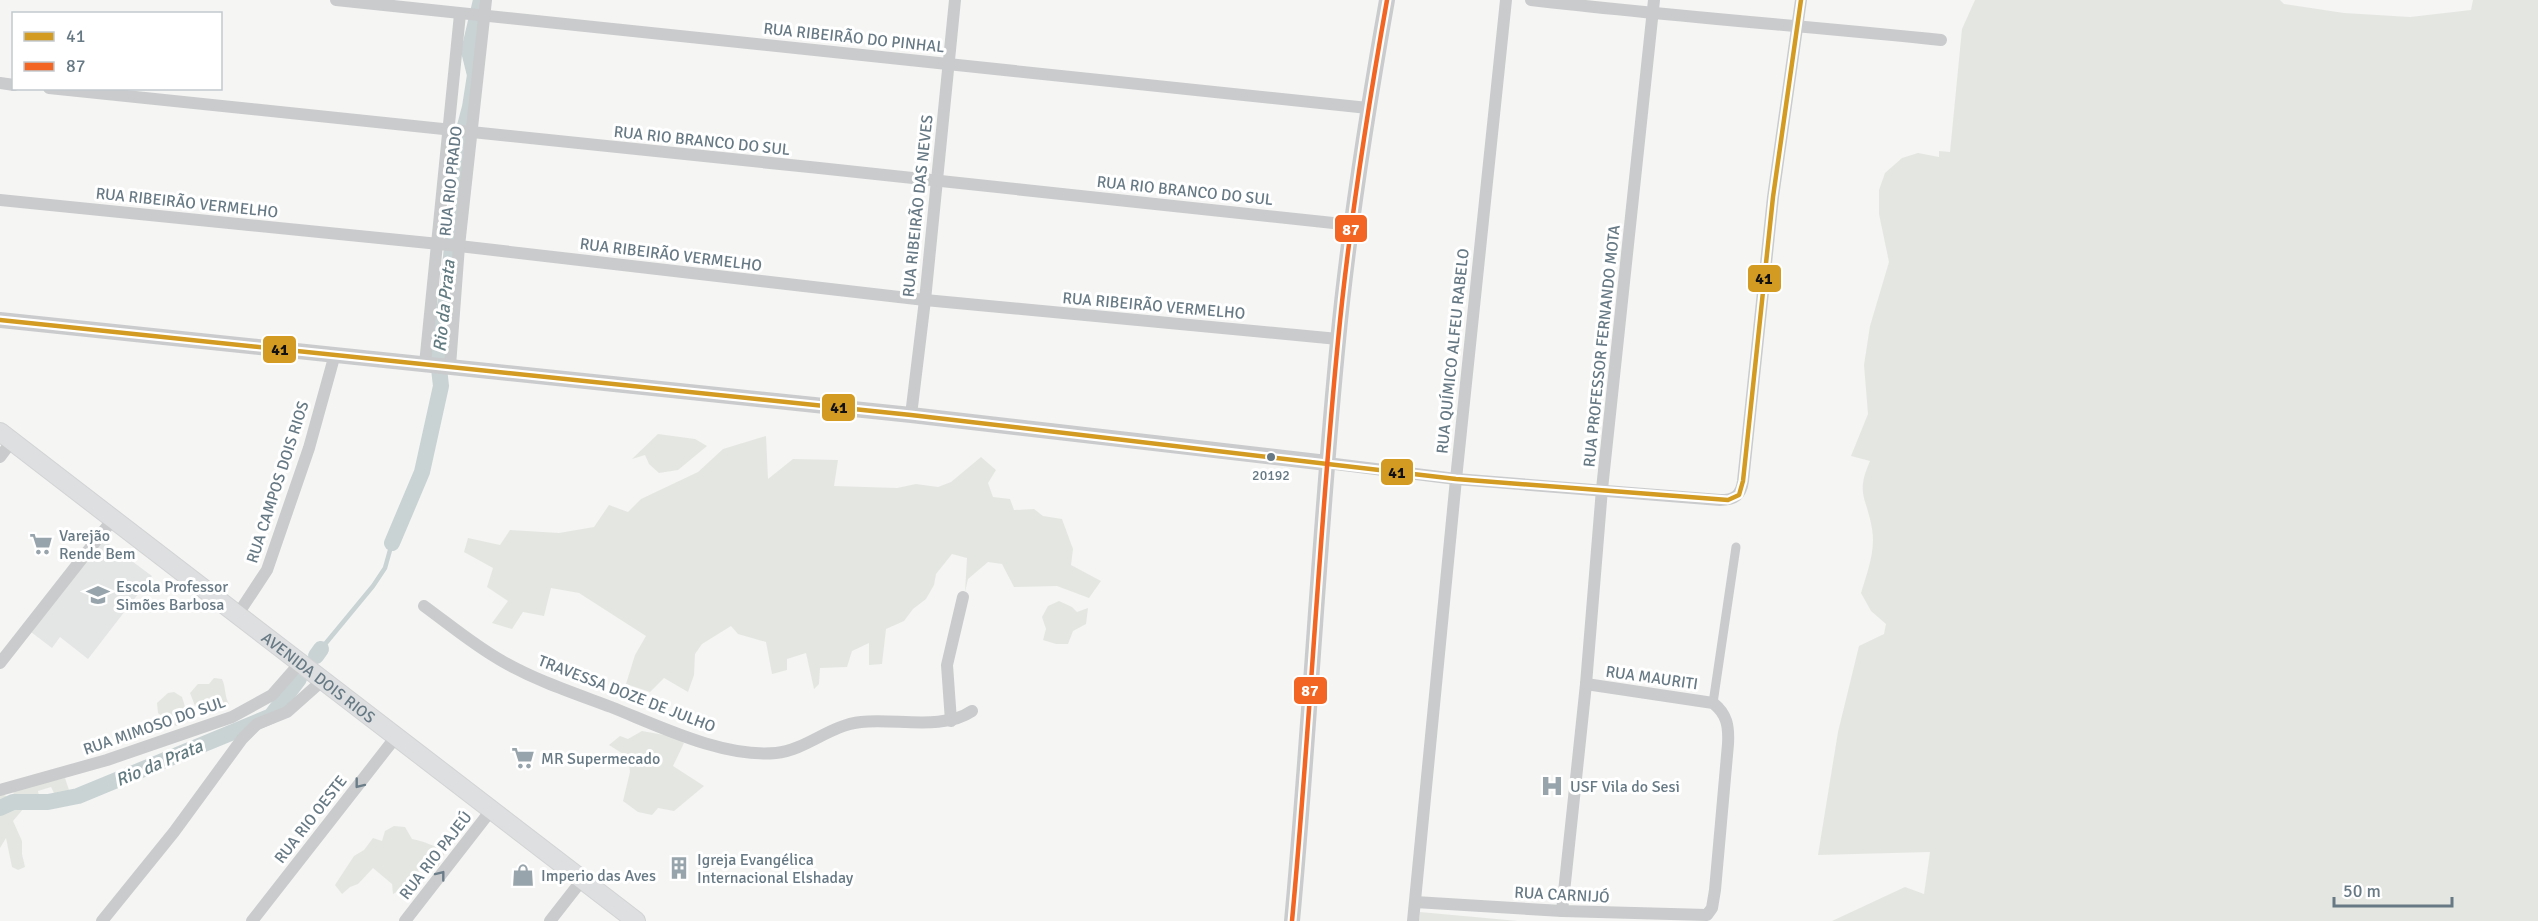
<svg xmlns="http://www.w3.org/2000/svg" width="2538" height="921" font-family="Signika,sans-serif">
<rect width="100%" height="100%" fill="#f5f5f4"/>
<polygon fill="#e4e6e5" points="102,539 152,576 88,659 60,637 52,648 31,632"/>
<g fill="#e4e7e1">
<path d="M 1975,0 L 2280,0 L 2284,4 L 2344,13 L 2410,17 L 2471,10 L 2473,0 L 2538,0 L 2538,921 L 1832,921 L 1905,887 L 1924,894 L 1930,852 L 1818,855 L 1838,732 L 1859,646 L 1884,634 L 1886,624 L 1871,611 L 1861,593 C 1867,573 1876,550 1872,529 C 1867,497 1855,495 1870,461 L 1851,456 L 1868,414 L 1864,365 L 1870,326 L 1889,262 L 1879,214 L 1879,190 L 1885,173 L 1902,158 L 1918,153 L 1939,157 L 1939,151 L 1950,152 L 1962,29 Z"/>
<polygon points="658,434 695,439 707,446 678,470 659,473 649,464 645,455 632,459"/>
<polygon points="766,436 768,479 793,459 838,460 834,486 897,488 916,484 938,487 951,482 981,457 996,470 988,483 993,497 1010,499 1014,510 1034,509 1043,516 1062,519 1073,549 1071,565 1101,581 1089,598 1057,586 1014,587 1002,564 988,562 968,579 965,592 967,558 952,554 936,574 934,585 926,599 913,609 904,621 886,629 882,664 869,665 869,643 852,651 847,667 820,668 819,684 814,689 806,653 787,659 787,670 772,674 766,642 738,634 731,626 702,644 695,654 694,675 688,692 664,678 650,692 626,684 635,655 646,636 579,593 551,588 544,616 523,612 512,629 492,623 508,601 487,587 493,568 464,552 468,538 500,545 510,530 559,533 594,527 609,505 628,512 641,499 698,472 723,449"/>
<polygon points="1059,601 1072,607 1077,612 1088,608 1086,624 1073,631 1068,644 1056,644 1043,640 1046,629 1042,617 1048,606"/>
<path d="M 214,678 L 222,679 C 226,687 224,695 229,704 L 197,711 L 190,693 L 198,684 L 209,684 Z"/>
<polygon points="174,692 182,697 187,713 185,721 176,726 158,713 157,703 168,693"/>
<polygon points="642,731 675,737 684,743 673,766 704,786 674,811 658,808 652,815 638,812 623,801 630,772 628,757 609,745 620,736 628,739"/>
<polygon points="65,778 70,793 56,797 51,787 38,791 41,806 24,808 13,821 22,841 22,854 25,867 18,870 12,867 6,838 0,848 0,793 8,797 14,796 13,790"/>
<path d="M 394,826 L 405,827 L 412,839 C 425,841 434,847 446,850 L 438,867 L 418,869 L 420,877 L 405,898 L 402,889 L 393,894 L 392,884 L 373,868 L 358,884 L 350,887 L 342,894 L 335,885 L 354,856 L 364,850 L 373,838 L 382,841 L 385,831 Z"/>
<polygon points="1420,912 1518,921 1419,921"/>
</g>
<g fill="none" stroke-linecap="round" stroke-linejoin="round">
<polyline stroke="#c9d3d4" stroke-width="4.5" points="321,649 373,586 385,568 392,543"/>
<g stroke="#c9d3d4" stroke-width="16">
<polyline points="392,543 422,472 441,386 437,351 447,294 465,126 470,107 475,75 469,51 481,0"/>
<polyline points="316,656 321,649"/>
<polyline points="0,808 13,802 48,802 78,796 250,725 271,716 299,679"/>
</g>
<g stroke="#d2d3d4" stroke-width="20">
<g id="secondary">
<path id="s1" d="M 0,432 L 636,921"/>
</g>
</g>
<polyline stroke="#cacbcc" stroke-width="9" points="1713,703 1736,547"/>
<g stroke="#cacbcc" stroke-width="12">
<polyline points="336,0 1368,108"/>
<path d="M 1531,0 C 1668,16 1805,26 1941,40"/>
<polyline points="0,83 14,85"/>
<path d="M 49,88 C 483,134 918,177 1352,225"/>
<polyline points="0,200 459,246 925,300 1338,339"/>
<polyline points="425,364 460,14"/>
<polyline points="450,366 459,246 486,0"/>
<polyline points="911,415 925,300 955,0"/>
<polyline points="0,457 12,441"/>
<path d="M 1327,463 L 1456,479 L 1720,500 C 1735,500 1741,495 1743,481 L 1773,197 L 1801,0"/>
<path d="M 424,606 C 450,625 475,646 502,661 C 537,681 574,693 611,707 C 659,726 723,758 776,753 C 806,750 830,725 861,722 C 895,718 943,731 972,711"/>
<polyline points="238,614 267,570 309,448 335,354"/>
<polyline points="0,663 113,519"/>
<polyline points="951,721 947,665 963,597"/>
<polyline points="0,790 107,760 232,717 272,695 301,662"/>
<path d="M 1415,902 L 1562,911 L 1707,915 L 1712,908 L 1715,890 L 1728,744 C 1729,726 1727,714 1713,703 L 1586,684"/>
<polyline points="1562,911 1586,684 1602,489 1654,0"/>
<polyline points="102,921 174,832 242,739 257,724 287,712 323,680"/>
<polyline points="252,921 395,738"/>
<polyline points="405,921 492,809"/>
<polyline points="550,921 582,880"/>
<polyline points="1413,921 1456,479 1506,0"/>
</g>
<g stroke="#cacbcc" stroke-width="16">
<polyline points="0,320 911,415 1327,463"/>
<path d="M 1292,921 C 1310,728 1319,534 1338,341 C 1349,226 1367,113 1387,0"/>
</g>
<use href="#secondary" stroke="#dedfe0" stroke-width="18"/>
<g stroke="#fff" stroke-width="9">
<polyline id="bus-1" points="0,320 911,415 1456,479 1728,500 1739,495 1743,481 1773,197 1801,0"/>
</g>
<g stroke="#fff" stroke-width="9">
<path id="bus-2" d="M 1292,921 C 1310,728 1319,534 1338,341 C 1349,226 1367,113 1387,0"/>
</g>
<use href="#bus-1" stroke="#d39b21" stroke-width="4.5"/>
<use href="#bus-2" stroke="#f26522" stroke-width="4.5"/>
</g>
<defs><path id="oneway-chevron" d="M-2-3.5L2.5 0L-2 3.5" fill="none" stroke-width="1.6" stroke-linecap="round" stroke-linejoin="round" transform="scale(1.5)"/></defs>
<g stroke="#6b7d88">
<use href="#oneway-chevron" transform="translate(359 784) rotate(128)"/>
<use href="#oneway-chevron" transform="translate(441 875) rotate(-52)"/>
</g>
<defs>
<g id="supermarket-bare" transform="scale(1.8)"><path d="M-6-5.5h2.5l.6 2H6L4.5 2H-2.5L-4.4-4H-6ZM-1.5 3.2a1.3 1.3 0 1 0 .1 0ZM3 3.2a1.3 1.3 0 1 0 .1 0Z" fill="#98a4ab" stroke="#fff" stroke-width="2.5" paint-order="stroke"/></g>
<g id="school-bare" transform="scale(1.8)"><path d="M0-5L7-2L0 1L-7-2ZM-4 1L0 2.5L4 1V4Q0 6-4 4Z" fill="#98a4ab" stroke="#fff" stroke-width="2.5" paint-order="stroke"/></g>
<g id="hospital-bare" transform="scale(1.8)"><path d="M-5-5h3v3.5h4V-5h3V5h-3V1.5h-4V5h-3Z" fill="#98a4ab" stroke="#fff" stroke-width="2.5" paint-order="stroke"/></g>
<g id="building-bare" transform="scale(1.8)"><path d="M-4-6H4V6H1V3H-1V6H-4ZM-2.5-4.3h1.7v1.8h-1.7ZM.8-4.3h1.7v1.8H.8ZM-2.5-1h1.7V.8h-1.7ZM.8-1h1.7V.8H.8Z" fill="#98a4ab" stroke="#fff" stroke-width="2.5" paint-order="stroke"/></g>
<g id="shop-bare" transform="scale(1.8)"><path d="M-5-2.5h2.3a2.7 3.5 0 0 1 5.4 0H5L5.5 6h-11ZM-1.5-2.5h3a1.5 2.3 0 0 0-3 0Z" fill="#98a4ab" stroke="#fff" stroke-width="2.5" paint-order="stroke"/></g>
</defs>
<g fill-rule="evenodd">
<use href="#supermarket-bare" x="41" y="544"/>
<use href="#school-bare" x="98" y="595"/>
<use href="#supermarket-bare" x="523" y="758"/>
<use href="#hospital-bare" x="1552" y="786"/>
<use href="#building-bare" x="679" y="868"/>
<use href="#shop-bare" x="523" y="875"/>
</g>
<circle fill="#667984" stroke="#fff" stroke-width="2" cx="1271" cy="457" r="5"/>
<g text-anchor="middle" stroke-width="6" stroke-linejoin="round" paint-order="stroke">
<g font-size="14" fill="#667984" stroke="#fff">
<text x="1271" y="480">20192</text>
</g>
<g font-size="16" fill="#667984" stroke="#fff">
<text transform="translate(854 37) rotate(6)" y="6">RUA RIBEIRÃO DO PINHAL</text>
<text transform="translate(702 140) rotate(6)" y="6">RUA RIO BRANCO DO SUL</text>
<text transform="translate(450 181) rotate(-84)" y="6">RUA RIO PRADO</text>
<text transform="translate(1185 190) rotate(6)" y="6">RUA RIO BRANCO DO SUL</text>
<text transform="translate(187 202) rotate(6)" y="6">RUA RIBEIRÃO VERMELHO</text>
<text transform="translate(917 206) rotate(-84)" y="6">RUA RIBEIRÃO DAS NEVES</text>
<text transform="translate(671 254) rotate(7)" y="6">RUA RIBEIRÃO VERMELHO</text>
<text transform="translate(1154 305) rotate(5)" y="6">RUA RIBEIRÃO VERMELHO</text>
<text transform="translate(1601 346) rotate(-84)" y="6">RUA PROFESSOR FERNANDO MOTA</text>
<text transform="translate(1452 351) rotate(-84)" y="6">RUA QUÍMICO ALFEU RABELO</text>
<text transform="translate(277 482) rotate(-72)" y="6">RUA CAMPOS DOIS RIOS</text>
<text dy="6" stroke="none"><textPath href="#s1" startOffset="402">AVENIDA DOIS RIOS</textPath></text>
<text transform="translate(1652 677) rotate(8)" y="6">RUA MAURITI</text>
<text transform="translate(627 693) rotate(21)" y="6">TRAVESSA DOZE DE JULHO</text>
<text transform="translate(154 725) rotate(-19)" y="6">RUA MIMOSO DO SUL</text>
<text transform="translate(310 819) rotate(-52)" y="6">RUA RIO OESTE</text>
<text transform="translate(435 855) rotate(-52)" y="6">RUA RIO PAJEÚ</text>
<text transform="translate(1562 894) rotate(3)" y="6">RUA CARNIJÓ</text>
</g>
<g font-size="16" fill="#667984" stroke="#fff" text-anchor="start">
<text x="59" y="541">Varejão<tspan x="59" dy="18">Rende Bem</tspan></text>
<text x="116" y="592">Escola Professor<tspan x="116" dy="18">Simões Barbosa</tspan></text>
<text x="541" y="764">MR Supermecado</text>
<text x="1570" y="792">USF Vila do Sesi</text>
<text x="697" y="865">Igreja Evangélica<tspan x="697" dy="18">Internacional Elshaday</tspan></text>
<text x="541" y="881">Imperio das Aves</text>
</g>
<g font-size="18" font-style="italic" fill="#627b80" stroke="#fff">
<text transform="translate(444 306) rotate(-84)" y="6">Rio da Prata</text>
<text transform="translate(159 763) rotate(-23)" y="6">Rio da Prata</text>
</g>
</g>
<g stroke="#fff" stroke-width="2">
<rect x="1334" y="214" width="34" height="29" rx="6" fill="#f26522"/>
<rect x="1747" y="264" width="35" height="29" rx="6" fill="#d39b21"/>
<rect x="262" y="335" width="35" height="29" rx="6" fill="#d39b21"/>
<rect x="821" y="393" width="35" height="29" rx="6" fill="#d39b21"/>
<rect x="1380" y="458" width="34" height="28" rx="6" fill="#d39b21"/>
<rect x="1293" y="676" width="35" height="29" rx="6" fill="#f26522"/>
</g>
<g font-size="16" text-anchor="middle" font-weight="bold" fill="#fff">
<text x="1351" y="235">87</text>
<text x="1310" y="696">87</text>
</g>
<g font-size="16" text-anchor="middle" font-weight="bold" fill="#111">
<text x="1764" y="284">41</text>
<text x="280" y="355">41</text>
<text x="839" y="413">41</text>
<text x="1397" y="478">41</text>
</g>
<rect x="12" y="12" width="210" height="78" fill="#ffffff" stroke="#c2c9ce" stroke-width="1.5"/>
<rect x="24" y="32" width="30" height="9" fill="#d39b21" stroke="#c2c9ce" stroke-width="1.5"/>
<text x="66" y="42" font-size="18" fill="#667984">41</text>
<rect x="24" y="62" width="30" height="9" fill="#f26522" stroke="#c2c9ce" stroke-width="1.5"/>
<text x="66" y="72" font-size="18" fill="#667984">87</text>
<path d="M2334 897v9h118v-9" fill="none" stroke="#667984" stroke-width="3"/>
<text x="2343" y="897" font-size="18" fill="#667984" stroke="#ffffff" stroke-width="4.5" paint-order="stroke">50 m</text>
</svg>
